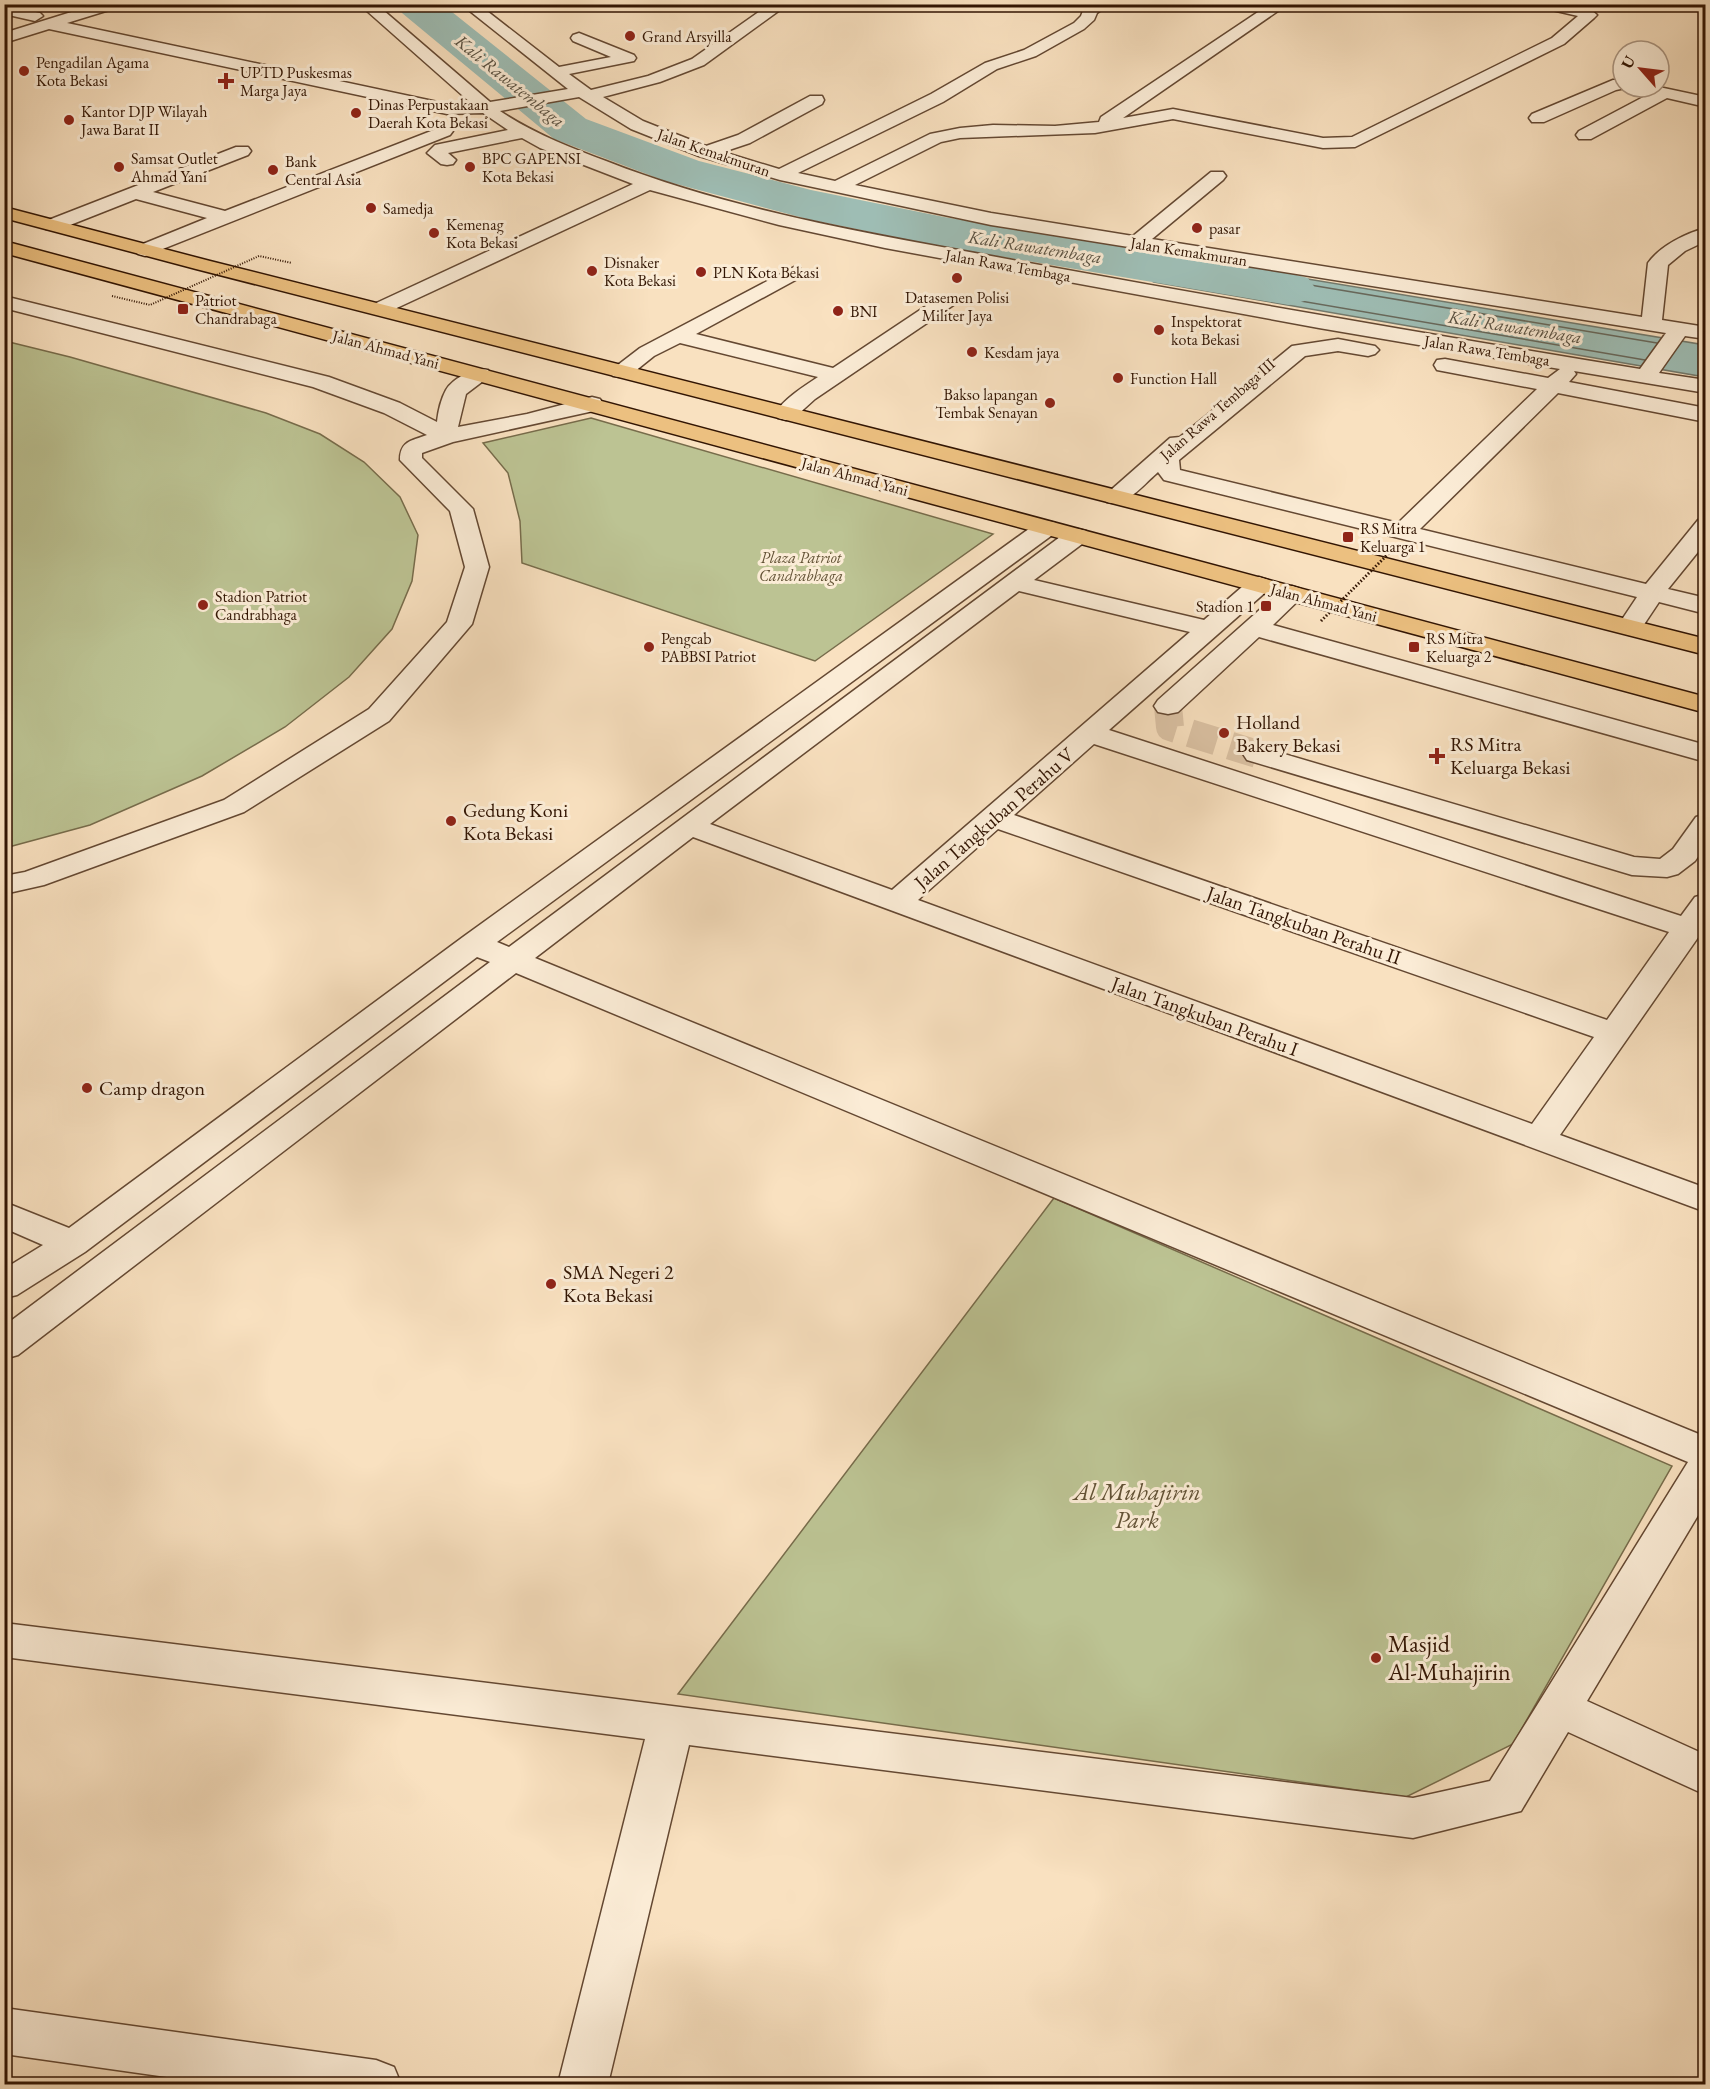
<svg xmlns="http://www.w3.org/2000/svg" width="1710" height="2089" font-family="'EB Garamond',serif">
<rect width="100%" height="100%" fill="#f9e1c0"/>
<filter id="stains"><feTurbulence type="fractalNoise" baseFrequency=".00333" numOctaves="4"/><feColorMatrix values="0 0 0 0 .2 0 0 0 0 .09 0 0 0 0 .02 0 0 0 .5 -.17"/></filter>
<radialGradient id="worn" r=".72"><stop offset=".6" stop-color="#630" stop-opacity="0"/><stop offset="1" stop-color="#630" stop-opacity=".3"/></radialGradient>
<g fill="#bcc393" stroke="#776c4b" stroke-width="1.5">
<polygon points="5,341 70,357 266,413 320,434 364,462 400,497 418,535 412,581 392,629 349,677 285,727 202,776 90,825 5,848"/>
<polygon points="591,418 993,534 815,661 522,563 520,521 508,473 483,443"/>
<polygon points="1054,1198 1672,1466 1513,1744 1406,1797 678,1694"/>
</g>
<polygon fill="#9ebdb4" stroke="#737a6d" stroke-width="1.5" points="1181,258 1705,345 1705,377 1154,282"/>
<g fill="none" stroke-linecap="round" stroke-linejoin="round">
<polyline stroke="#68695c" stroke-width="1.5" points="1645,360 1173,279 1171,275 1184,264 1657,343"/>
<polygon fill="#9ebdb4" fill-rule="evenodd" points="396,4 442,4 586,119 699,161 811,190 944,217 1289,273 1308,278 1316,289 1308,300 1289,305 944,247 807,219 665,181 554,139 402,13"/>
<polyline stroke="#dbc2a4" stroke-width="28" stroke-dasharray="28 14" stroke-linecap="butt" points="1168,706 1170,727 1257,754"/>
<g stroke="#644832" stroke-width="3">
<g id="minor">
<path d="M 97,4 L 121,4 L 119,7 L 67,23 L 447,104 L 471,103 L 359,4 L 376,4 L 490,102 L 568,89 L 461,4 L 478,4 L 559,67 L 611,57 L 573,41 L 571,38 L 573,35 L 579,33 L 634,55 L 636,58 L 634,61 L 569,74 L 591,90 L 648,76 L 692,59 L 770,4 L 788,4 L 704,65 L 660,82 L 603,97 L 643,121 L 706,146 L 738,135 L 810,96 L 822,96 L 824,100 L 822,104 L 750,143 L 723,152 L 779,169 L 931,94 L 985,63 L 1024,50 L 1074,23 L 1081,16 L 1084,8 L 1090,4 L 1109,4 L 1097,13 L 1094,20 L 1084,29 L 1036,56 L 997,69 L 943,102 L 798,173 L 835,181 L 930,134 L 960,128 L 993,125 L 1055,126 L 1099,122 L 1101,117 L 1270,4 L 1288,4 L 1123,118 L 1173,109 L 1323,138 L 1352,137 L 1552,38 L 1578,16 L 1539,7 L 1537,4 C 1555,4 1583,0 1597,15 L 1594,18 L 1564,44 L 1355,147 L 1323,148 L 1173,119 L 1095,133 L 960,138 L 941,142 L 855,185 L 991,213 L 1133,236 L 1211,172 L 1223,172 L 1226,176 L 1223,180 L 1152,239 L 1642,317 L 1648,263 C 1660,246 1686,233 1706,228 L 1706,241 L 1685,251 L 1668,265 L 1662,320 L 1706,327 L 1706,339 L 1685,336 L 1659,373 L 1706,380 L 1706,393 L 1574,371 L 1576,374 L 1569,382 L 1706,408 L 1706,422 L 1558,393 L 1420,529 L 1646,584 L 1698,520 L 1706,518 L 1706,542 L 1668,589 L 1706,598 L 1706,614 L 1659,602 L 1639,632 L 1630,635 L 1621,632 L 1617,627 L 1637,597 L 1164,480 L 1158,472 C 1144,484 1127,507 1107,502 L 1103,497 L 1170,438 L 1180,437 L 1292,346 L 1338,339 L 1375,346 L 1379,350 L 1375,354 L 1368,356 L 1338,351 L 1305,356 L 1179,460 L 1180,470 L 1398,523 L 1537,389 L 1437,370 L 1434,365 L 1437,360 L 1445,359 L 1548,378 L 1560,369 L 1319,328 L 885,248 L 779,225 L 650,190 L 386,313 L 372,313 L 369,309 L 372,305 L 633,184 L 540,148 L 522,138 L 448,153 L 456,160 L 453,164 L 447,165 L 441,164 L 427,153 L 435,145 L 508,130 L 483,113 L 447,114 L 49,29 L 4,43 L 4,33 ZM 579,97 L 631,129 L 699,156 L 780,180 L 991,225 L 1666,333 L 1640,369 C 1432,335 1225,299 1018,261 C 880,235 738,213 606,161 C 569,147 533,133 500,111 Z"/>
<polygon points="4,5 40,13 43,16 35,21 4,14"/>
<polygon points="1613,80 1623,80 1623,87 1630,87 1616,90 1544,122 1532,122 1529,118 1532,114"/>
<polygon points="1635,87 1659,87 1706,97 1706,107 1667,98 1591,139 1579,139 1576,135 1579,131 1649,94 1637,91"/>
<polygon points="444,126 450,127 453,131 450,135 145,256 138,254 135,250 138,246 207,218 136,199 60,229 46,229 44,225 46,221 236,147 248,147 251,151 248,155 153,192 225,211"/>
<path d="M 794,267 L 801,269 L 804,273 L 801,277 L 696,334 L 833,368 L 941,296 L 955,296 L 958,300 L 955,304 L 815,399 L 794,418 L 786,420 L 778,418 L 775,413 C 785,398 803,387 818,377 L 680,343 L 654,356 L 629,376 L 621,377 L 613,376 L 610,371 L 640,348 Z"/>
<path d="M 4,296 L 329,377 L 400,403 L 437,422 C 438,412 441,399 446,390 C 453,378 475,367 488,370 L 491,375 L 466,394 L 458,427 L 527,414 L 592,397 L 600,399 L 603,404 L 600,409 L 589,412 L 453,442 L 422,453 L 422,458 L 473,509 L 489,567 L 472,624 L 389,721 L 244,812 L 44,885 L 4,894 L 4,876 L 25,872 L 224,800 L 369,709 L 447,622 L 465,567 L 450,511 L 400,460 C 400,441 411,441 427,435 L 384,413 L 313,387 L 4,308 Z"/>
<path d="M 1046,521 L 1055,523 L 1058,528 L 1055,533 L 497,942 L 509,947 L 1068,531 L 1077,529 L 1086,531 L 1089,536 L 1086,541 L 1034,580 L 1204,620 L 1250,580 L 1259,577 L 1268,580 L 1272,585 L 1268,590 L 1109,730 L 1681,916 L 1695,897 L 1706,894 L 1706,926 L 1560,1135 L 1706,1188 L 1706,1212 L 693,837 L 535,958 L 1706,1437 L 1706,1502 L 1587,1701 L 1706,1755 L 1706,1795 L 1568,1732 L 1521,1811 L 1413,1838 L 689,1745 L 608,2084 L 558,2084 L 645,1739 L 4,1657 L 4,1623 L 1413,1798 L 1490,1781 L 1688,1462 L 516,973 L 18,1355 L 4,1359 L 4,1326 L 490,962 L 477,957 L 85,1252 L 17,1295 L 4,1298 L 4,1269 L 43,1245 L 4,1228 L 4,1202 L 69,1228 L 463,937 L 1037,523 ZM 1019,591 L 1190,632 L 892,890 L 710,824 ZM 1094,744 L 1669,932 L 1607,1020 L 1014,815 ZM 998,829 L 1594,1037 L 1532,1124 L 918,900 Z"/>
<polygon points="1292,586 1301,589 1305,594 1273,625 1706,745 1706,762 1259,637 1178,712 1168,714 1158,712 1154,706 1158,700 1283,589"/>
<polygon points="1257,746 1634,857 1660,859 1673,849 1696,817 1706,814 1706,845 1695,861 1678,874 1667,877 1632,875 1247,760 1243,754 1247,748"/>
<polygon points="4,2008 376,2060 394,2067 401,2084 216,2084 4,2054"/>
</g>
</g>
<g stroke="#321503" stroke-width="3">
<g id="highway">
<polygon points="4,207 210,261 1706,639 1706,655 196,269 4,218"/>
<polygon points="4,241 1706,697 1706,713 4,253"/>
</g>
</g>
<use href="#minor" fill="#fbecd6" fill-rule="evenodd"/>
<use href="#highway" fill="#ecc080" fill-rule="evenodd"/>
<polyline stroke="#321503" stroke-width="2" stroke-dasharray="1 1.5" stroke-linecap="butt" points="112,296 150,305 259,256 292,263"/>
<polyline stroke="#321503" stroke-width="3" stroke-dasharray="1.5 2" stroke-linecap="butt" points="1321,621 1389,553"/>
</g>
<g fill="#8f2418" stroke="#fbecd6" stroke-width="2">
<circle cx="630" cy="36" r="6"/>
<circle cx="24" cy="71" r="6"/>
<path d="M223 72h6v6h6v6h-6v6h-6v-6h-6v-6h6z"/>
<circle cx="356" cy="113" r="6"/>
<circle cx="69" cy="120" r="6"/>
<circle cx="119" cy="167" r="6"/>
<circle cx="470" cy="167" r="6"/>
<circle cx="273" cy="170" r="6"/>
<circle cx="371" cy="208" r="6"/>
<circle cx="1197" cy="228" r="6"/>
<circle cx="434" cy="233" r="6"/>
<circle cx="592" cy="271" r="6"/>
<circle cx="701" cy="272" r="6"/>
<circle cx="957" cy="278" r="6"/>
<rect x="177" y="303" width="12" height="12" rx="3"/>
<circle cx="838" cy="311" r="6"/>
<circle cx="1159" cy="330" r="6"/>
<circle cx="972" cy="352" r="6"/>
<circle cx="1118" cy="378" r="6"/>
<circle cx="1050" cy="403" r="6"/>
<rect x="1342" y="531" width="12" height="12" rx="3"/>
<circle cx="203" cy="605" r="6"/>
<rect x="1260" y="600" width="12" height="12" rx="3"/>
<circle cx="649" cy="647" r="6"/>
<rect x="1408" y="641" width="12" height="12" rx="3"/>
<circle cx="1224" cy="733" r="6"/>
<path d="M1434 747h6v6h6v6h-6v6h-6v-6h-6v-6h6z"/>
<circle cx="451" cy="821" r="6"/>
<circle cx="87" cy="1088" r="6"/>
<circle cx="551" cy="1284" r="6"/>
<circle cx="1376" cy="1658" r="6"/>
</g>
<g text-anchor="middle" stroke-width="6" stroke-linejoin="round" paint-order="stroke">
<g font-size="16" fill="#321503" stroke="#fbecd6" text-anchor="start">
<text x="642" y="42">Grand Arsyilla</text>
<text x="36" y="68">Pengadilan Agama<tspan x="36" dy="18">Kota Bekasi</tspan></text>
<text x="240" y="78">UPTD Puskesmas<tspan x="240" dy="18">Marga Jaya</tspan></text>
<text x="368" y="110">Dinas Perpustakaan<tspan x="368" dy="18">Daerah Kota Bekasi</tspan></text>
<text x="81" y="117">Kantor DJP Wilayah<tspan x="81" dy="18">Jawa Barat II</tspan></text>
<text x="131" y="164">Samsat Outlet<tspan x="131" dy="18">Ahmad Yani</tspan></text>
<text x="482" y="164">BPC GAPENSI<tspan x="482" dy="18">Kota Bekasi</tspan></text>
<text x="285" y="167">Bank<tspan x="285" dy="18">Central Asia</tspan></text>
<text x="383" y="214">Samedja</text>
<text x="446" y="230">Kemenag<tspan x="446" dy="18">Kota Bekasi</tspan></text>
<text x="1209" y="234">pasar</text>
<text x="604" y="268">Disnaker<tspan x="604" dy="18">Kota Bekasi</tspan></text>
<text x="713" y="278">PLN Kota Bekasi</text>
<text x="957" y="303" text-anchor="middle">Datasemen Polisi<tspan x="957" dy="18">Militer Jaya</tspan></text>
<text x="195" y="306">Patriot<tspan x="195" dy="18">Chandrabaga</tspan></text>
<text x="850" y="317">BNI</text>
<text x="1171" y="327">Inspektorat<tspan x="1171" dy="18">kota Bekasi</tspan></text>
<text x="984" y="358">Kesdam jaya</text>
<text x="1130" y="384">Function Hall</text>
<text x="1038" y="400" text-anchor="end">Bakso lapangan<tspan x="1038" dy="18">Tembak Senayan</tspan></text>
<text x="1360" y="534">RS Mitra<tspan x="1360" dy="18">Keluarga 1</tspan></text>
<text x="215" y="602">Stadion Patriot<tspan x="215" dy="18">Candrabhaga</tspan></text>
<text x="1254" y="612" text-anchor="end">Stadion 1</text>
<text x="661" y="644">Pengcab<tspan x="661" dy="18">PABBSI Patriot</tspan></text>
<text x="1426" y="644">RS Mitra<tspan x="1426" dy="18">Keluarga 2</tspan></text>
</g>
<g font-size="16" fill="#321503" stroke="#fbecd6">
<text transform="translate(714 152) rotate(19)" y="6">Jalan Kemakmuran</text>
<text transform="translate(1189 251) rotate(9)" y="6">Jalan Kemakmuran</text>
<text transform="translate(1008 265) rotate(10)" y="6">Jalan Rawa Tembaga</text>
<text transform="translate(386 349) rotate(15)" y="6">Jalan Ahmad Yani</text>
<text transform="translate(1487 350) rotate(9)" y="6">Jalan Rawa Tembaga</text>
<text transform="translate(1217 409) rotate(-41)" y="6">Jalan Rawa Tembaga III</text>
<text transform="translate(855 476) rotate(15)" y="6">Jalan Ahmad Yani</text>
<text transform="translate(1324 602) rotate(15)" y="6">Jalan Ahmad Yani</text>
</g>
<g font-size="16" font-style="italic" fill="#625235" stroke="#fbecd6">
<text x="801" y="563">Plaza Patriot<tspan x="801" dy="18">Candrabhaga</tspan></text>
</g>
<g font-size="18" font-style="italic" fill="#585041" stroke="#fbecd6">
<text transform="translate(510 81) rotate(39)" y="6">Kali Rawatembaga</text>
<text transform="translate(1035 247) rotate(9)" y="6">Kali Rawatembaga</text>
<text transform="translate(1515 327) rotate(9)" y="6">Kali Rawatembaga</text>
</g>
<g font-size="20" fill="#321503" stroke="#fbecd6" text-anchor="start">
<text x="1236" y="729">Holland<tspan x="1236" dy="23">Bakery Bekasi</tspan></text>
<text x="1450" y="751">RS Mitra<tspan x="1450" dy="23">Keluarga Bekasi</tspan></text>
<text x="463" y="817">Gedung Koni<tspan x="463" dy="23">Kota Bekasi</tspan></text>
<text x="99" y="1095">Camp dragon</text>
<text x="563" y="1279">SMA Negeri 2<tspan x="563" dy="23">Kota Bekasi</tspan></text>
</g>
<g font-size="20" fill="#321503" stroke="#fbecd6">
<text transform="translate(994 818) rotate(-41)" y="7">Jalan Tangkuban Perahu V</text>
<text transform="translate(1304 925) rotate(19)" y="7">Jalan Tangkuban Perahu II</text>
<text transform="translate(1205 1016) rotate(20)" y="7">Jalan Tangkuban Perahu I</text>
</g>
<g font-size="24" font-style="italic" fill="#625235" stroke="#fbecd6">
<text x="1137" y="1500">Al Muhajirin<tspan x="1137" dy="28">Park</tspan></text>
</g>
<g font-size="24" fill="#321503" stroke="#fbecd6" text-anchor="start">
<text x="1388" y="1652">Masjid<tspan x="1388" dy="28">Al-Muhajirin</tspan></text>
</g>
</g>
<rect width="1710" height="2089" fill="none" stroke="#f9e1c0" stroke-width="24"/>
<rect x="6" y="6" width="1698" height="2077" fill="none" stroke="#321503" stroke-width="3"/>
<rect x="12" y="12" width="1686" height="2065" fill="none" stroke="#321503" stroke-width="1.5"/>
<g transform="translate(1641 69) rotate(298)"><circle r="28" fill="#fbecd6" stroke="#ab9682" stroke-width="1.5"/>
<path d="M0-4.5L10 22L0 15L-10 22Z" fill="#8f2418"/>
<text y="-9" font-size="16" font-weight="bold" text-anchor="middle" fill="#321503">U</text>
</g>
<rect width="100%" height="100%" filter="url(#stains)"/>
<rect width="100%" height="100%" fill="url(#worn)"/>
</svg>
